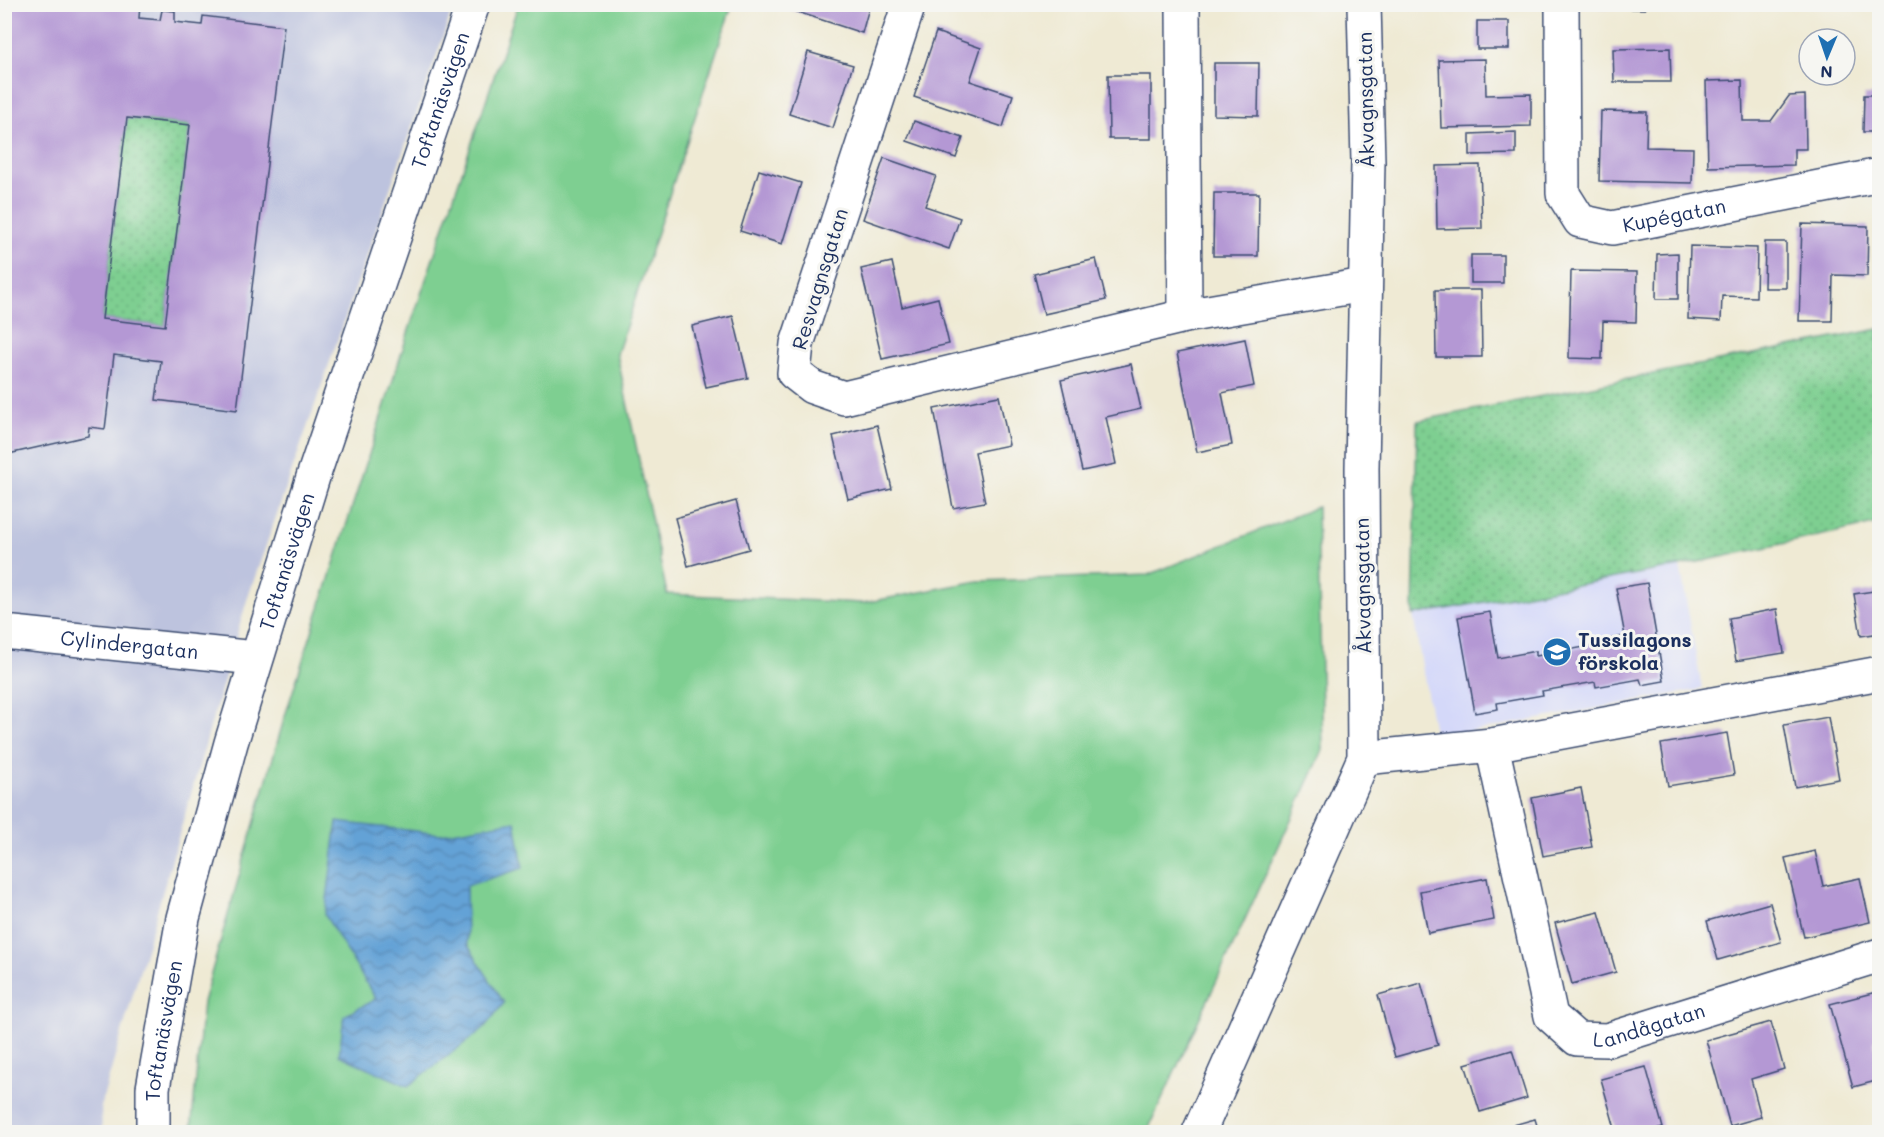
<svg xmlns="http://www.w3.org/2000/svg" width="1884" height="1137" font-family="Mali,sans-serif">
<defs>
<pattern id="grass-dots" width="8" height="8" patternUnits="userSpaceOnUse" patternTransform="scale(1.5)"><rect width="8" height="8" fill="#7ecf91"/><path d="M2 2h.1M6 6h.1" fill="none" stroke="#66a87a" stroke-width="1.8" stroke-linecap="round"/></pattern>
<pattern id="water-waves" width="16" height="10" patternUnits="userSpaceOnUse" patternTransform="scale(1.5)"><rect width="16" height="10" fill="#64a2d6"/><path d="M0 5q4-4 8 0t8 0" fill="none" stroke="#5284b1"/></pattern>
</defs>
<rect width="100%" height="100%" fill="#f6f6f2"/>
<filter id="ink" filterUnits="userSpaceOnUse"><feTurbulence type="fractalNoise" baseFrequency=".0167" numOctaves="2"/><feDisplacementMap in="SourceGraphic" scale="12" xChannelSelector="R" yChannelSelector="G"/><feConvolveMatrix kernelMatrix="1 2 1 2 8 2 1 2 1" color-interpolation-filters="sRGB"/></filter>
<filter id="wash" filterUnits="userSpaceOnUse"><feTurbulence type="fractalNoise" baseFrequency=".008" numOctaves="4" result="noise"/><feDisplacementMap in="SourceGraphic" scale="24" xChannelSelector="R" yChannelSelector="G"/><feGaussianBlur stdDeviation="1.35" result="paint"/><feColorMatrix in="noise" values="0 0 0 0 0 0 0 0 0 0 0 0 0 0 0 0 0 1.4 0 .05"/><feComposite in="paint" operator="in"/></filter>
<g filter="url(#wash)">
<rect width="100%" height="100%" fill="#efead4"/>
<polygon fill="#d4d8f9" points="1680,566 1702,689 1435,738 1413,615"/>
<polygon fill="#bdc3de" points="5,5 454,5 247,600 101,1105 102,1132 5,1132"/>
<g fill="url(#grass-dots)" stroke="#4c7f78" stroke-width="1.5">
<polygon points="127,118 190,125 165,326 102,319"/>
<polygon points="1879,329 1879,523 1680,566 1413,615 1417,421"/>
</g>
<polygon fill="#7ecf91" stroke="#4c7f78" stroke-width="1.5" points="518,5 732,5 617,354 667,594 863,603 978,581 1148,575 1317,507 1323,750 1147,1132 191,1132 203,1002 284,719 408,333"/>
<polygon fill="url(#water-waves)" stroke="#40689a" stroke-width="1.5" points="515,821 523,868 466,886 467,944 504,1003 483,1029 408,1086 339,1055 344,1016 376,999 325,915 337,822 441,834"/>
<g id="blocks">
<g fill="#b498d4" fill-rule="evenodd">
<path d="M 4,4 L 140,4 L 139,18 L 160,20 L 162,10 L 175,11 L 175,22 L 202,25 L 203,16 L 284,26 L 237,410 L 156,400 L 161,361 L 114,355 L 105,429 L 89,427 L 88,436 L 4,455 ZM 127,118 L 190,125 L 165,326 L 102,319 Z"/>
<polygon points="773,4 870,4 862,33"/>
<polygon points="1598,4 1645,4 1645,9 1598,8"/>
<rect x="1477" y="21" width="32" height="28"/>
<polygon points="936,32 981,48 970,81 1013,95 1003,127 914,97"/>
<polygon points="1670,48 1671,82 1614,82 1613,49"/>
<polygon points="808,52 853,65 833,128 789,114"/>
<polygon points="1485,59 1486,95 1531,94 1531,126 1441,128 1439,60"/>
<polygon points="1214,63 1259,63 1258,116 1214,115"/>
<polygon points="1108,75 1151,75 1151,139 1109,139"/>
<polygon points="1742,80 1743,121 1771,121 1789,96 1805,95 1806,149 1794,149 1794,165 1708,167 1706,81"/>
<polygon points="1864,95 1880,95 1880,132 1863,132"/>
<polygon points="1601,111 1647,112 1646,147 1693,148 1692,183 1599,181"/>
<polygon points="914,121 963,138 956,158 907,141"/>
<polygon points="1516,132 1516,154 1470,155 1470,134"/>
<polygon points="884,158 936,176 925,206 960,218 949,249 863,219"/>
<polygon points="1480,165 1482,228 1437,229 1436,166"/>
<polygon points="759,170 801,183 782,244 740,231"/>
<polygon points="1214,193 1259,193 1258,256 1213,256"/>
<polygon points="1802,224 1868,226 1867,276 1833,275 1832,321 1799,321"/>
<polygon points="1765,242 1786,242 1786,288 1764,288"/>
<polygon points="1690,246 1757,248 1756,297 1722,296 1721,321 1688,319"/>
<polygon points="1678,253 1678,299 1656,299 1657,254"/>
<rect x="1471" y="255" width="32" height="28"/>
<polygon points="1096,259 1106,300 1044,314 1034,274"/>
<polygon points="892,262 902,307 938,298 949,344 882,359 861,269"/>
<polygon points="1571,271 1637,272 1636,322 1603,321 1602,359 1569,358"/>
<polygon points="1435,290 1481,290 1482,357 1436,357"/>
<polygon points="733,316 748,378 706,387 692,326"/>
<polygon points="1245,339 1254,386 1222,393 1232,445 1197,452 1177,353"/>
<polygon points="1131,364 1141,409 1106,417 1116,464 1082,471 1061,380"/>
<polygon points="999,396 1009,445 975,452 985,502 953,508 934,409"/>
<polygon points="877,425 892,489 848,499 833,436"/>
<polygon points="736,501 749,549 688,566 675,518"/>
<polygon points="1647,583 1664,681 1642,685 1640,679 1596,687 1595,682 1542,691 1543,695 1497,703 1498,709 1475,713 1458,617 1490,612 1498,658 1536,651 1536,656 1590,646 1590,643 1625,636 1616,588"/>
<polygon points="1880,590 1880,633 1861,636 1854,594"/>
<polygon points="1777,609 1784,653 1736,661 1729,618"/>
<polygon points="1828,717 1839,779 1795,787 1784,725"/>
<polygon points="1727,733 1734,775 1668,786 1661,744"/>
<polygon points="1581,788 1592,847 1543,856 1532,798"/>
<polygon points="1815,851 1823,886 1860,878 1870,922 1804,937 1785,858"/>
<polygon points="1487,878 1494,920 1428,933 1420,891"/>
<polygon points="1770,903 1781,942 1718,960 1707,921"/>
<polygon points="1599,912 1616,972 1572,984 1555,923"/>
<polygon points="1421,983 1438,1045 1395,1057 1378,995"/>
<polygon points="1880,991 1880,1039 1873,1041 1880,1065 1880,1080 1853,1087 1830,1004"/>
<polygon points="1771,1022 1784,1069 1751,1079 1761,1117 1730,1126 1706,1040"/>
<polygon points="1512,1050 1527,1098 1480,1112 1465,1064"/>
<polygon points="1646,1067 1663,1128 1648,1132 1616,1132 1601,1079"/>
<polygon points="1535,1119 1539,1132 1489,1132"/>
</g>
</g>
</g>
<g filter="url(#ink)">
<use href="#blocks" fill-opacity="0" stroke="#3b4b70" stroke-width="1.5"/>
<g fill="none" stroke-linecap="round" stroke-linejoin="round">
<g stroke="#3b4b70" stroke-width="36">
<g id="street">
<polyline points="909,4 797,344 794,373 812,387 844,398 1185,316 1364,285"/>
<polyline points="1183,4 1185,316"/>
<path id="s1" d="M 1562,4 L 1563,194 L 1580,221 L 1612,228 L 1880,175"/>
<path id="s2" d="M 4,632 L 255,658"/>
<path id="s3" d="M 1492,745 L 1551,1016 L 1577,1039 L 1607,1040 L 1880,955"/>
<polyline points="1364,758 1492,745 1880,673"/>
<polyline points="1199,1132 1364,758 1362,468 1368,162 1364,4"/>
</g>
</g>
<g stroke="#3b4b70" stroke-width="36">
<g id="secondary">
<path id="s4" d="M 153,1132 L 153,1088 L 183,918 L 231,743 L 313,477 L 473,4"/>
</g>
</g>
<use href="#street" stroke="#fff" stroke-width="33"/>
<use href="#secondary" stroke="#fff" stroke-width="33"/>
</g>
</g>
<defs>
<g id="school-disc" transform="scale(1.5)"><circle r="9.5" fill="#1f6fb2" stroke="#f6f6f2"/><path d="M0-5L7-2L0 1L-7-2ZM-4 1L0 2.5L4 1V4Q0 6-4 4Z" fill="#fff"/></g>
</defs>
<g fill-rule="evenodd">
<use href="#school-disc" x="1557" y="652"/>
</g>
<g text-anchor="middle" stroke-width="6" stroke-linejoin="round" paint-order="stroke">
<g font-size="20" fill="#1b2f5e" stroke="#f6f6f2">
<text transform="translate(1366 100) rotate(-91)" y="7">Åkvagnsgatan</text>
<text dy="7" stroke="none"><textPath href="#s4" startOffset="1074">Toftanäsvägen</textPath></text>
<text dy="7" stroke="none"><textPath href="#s1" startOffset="318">Kupégatan</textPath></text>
<text transform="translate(820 279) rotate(-73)" y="7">Resvagnsgatan</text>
<text dy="7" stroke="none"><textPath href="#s4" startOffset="588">Toftanäsvägen</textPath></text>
<text transform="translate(1363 586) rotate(-91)" y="7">Åkvagnsgatan</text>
<text dy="7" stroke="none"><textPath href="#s2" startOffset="126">Cylindergatan</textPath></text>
<text dy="7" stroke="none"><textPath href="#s3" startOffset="386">Landågatan</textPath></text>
<text dy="7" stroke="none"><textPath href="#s4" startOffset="102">Toftanäsvägen</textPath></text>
</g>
<g font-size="20" font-weight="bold" fill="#1b2f5e" stroke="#f6f6f2" text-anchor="start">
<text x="1578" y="647">Tussilagons<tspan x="1578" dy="23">förskola</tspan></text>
</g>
</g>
<rect width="1884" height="1137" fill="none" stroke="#f6f6f2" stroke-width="24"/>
<g transform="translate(1827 57) rotate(182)"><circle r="28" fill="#f6f6f2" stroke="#9ea6b7" stroke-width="1.5"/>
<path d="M0-4.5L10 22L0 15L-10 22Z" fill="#1f6fb2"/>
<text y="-9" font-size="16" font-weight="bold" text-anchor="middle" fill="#1b2f5e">N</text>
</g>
</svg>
